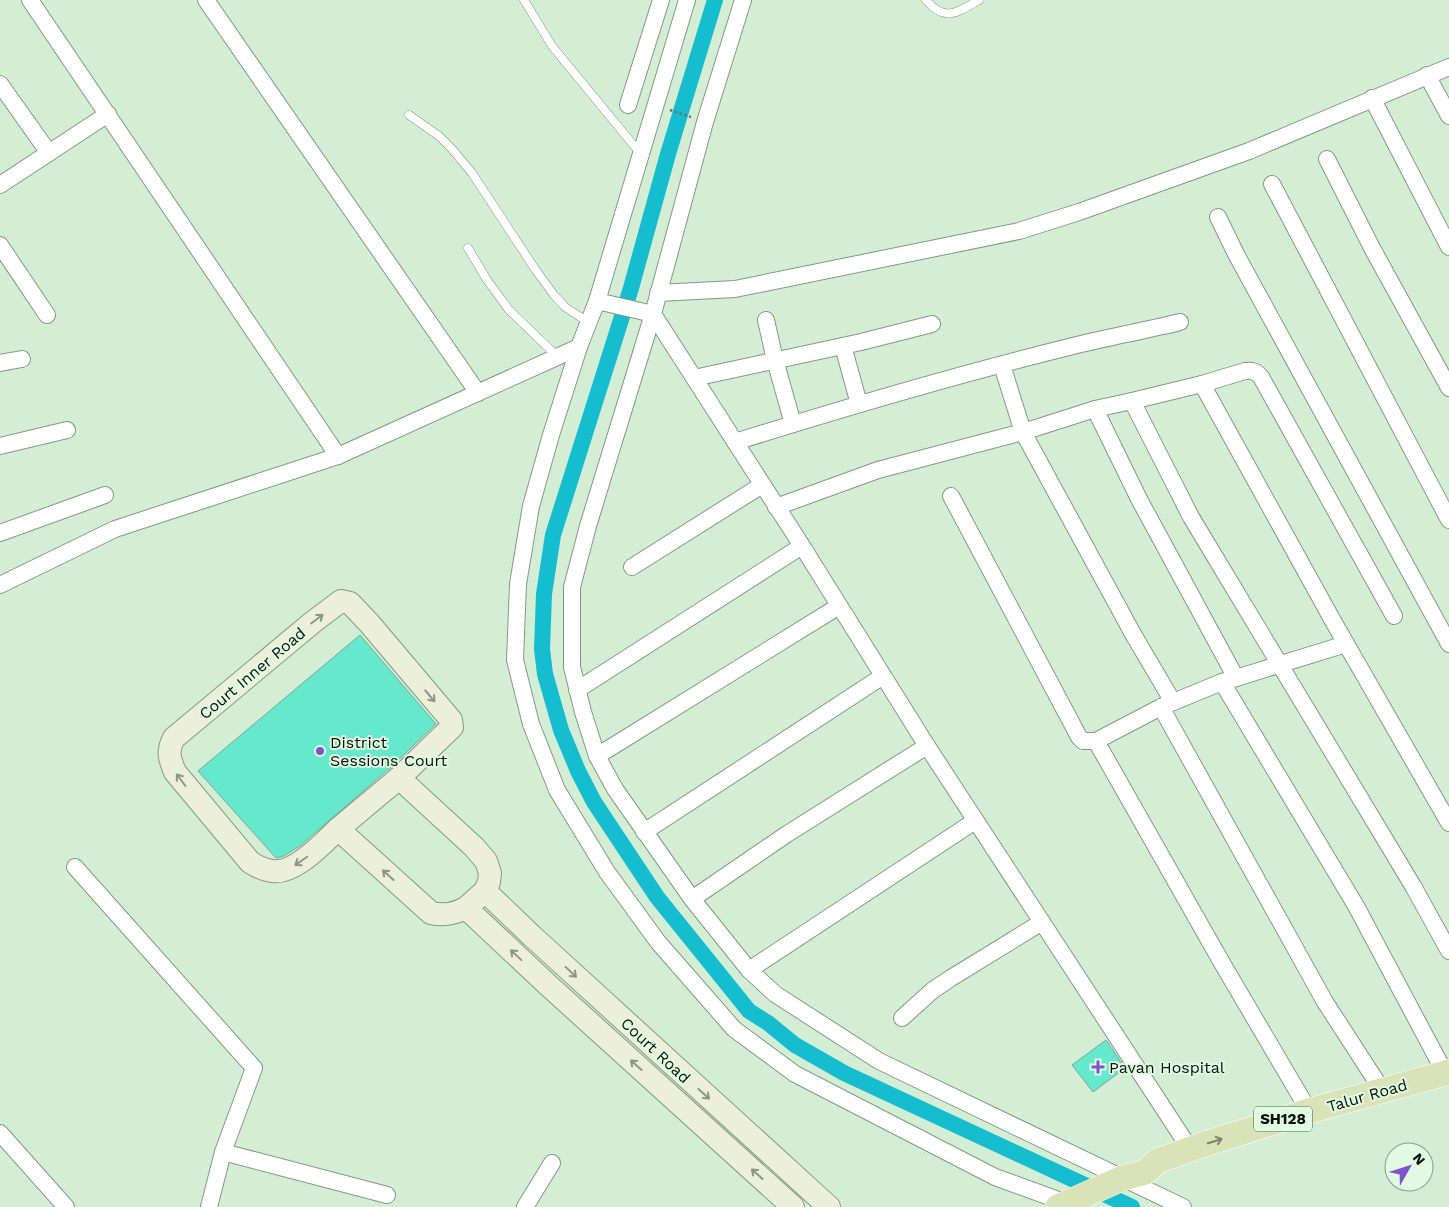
<svg xmlns="http://www.w3.org/2000/svg" width="1449" height="1207" font-family="'Work Sans',sans-serif">
<rect width="100%" height="100%" fill="#d4eed6"/>
<g fill="none" stroke-linecap="round" stroke-linejoin="round">
<polyline stroke="#15bdcf" stroke-width="16" points="715,0 668,154 631,288 553,535 544,594 542,649 545,674 561,730 578,771 594,802 657,897 749,1011 768,1023 795,1045 844,1073 1132,1207"/>
</g>
<g fill="#65e8cc" stroke="#7fa49a">
<polygon points="360,635 436,724 390,768 300,846 284,856 276,858 198,771"/>
<polygon points="1106,1040 1125,1068 1093,1092 1072,1065"/>
</g>
<g fill="none" stroke-linecap="round" stroke-linejoin="round">
<g stroke="#829a83" stroke-width="9">
<g id="lane">
<polyline points="524,0 552,46 640,153"/>
<path d="M 926,0 C 945,23 958,12 979,0"/>
<polyline points="409,115 439,136 452,149 472,173 535,269 554,295 565,307 588,322"/>
<polyline points="468,248 487,280 509,310 558,357"/>
</g>
</g>
<g stroke="#829a83" stroke-width="18">
<g id="street">
<polyline points="30,0 338,456"/>
<polyline points="206,0 478,393"/>
<polyline points="687,0 597,301 579,347 551,435 531,506 518,584 515,660 531,724 557,790 607,872 658,942 734,1029 795,1074 995,1177 1072,1205"/>
<polyline points="743,0 705,122 653,314 588,526 572,587 572,667 583,712 597,756 615,789 692,899 749,970 775,994 879,1061 1183,1207"/>
<polyline points="1427,75 1449,116"/>
<polyline points="0,84 49,153"/>
<polyline points="1372,98 1449,247"/>
<polyline points="628,105 661,0"/>
<polyline points="1327,159 1372,248 1449,388"/>
<polyline points="1272,184 1449,520"/>
<polyline points="0,185 108,114"/>
<polyline points="1218,217 1237,256 1449,644"/>
<polyline points="0,245 47,315"/>
<polyline points="658,293 735,289 1019,231 1079,212 1249,151 1449,67"/>
<polyline points="597,301 653,314 802,546 927,746 1190,1149"/>
<polyline points="766,320 775,360 793,424"/>
<polyline points="843,346 859,404"/>
<polyline points="0,363 22,359"/>
<polyline points="694,378 861,342 932,324"/>
<path d="M 1202,384 L 1245,371 C 1252,370 1256,371 1261,377 L 1394,616"/>
<polyline points="1132,401 1095,409 1139,499 1236,678 1222,682 1356,906 1445,1073"/>
<polyline points="1095,409 1023,432 1133,634 1173,702"/>
<path d="M 735,442 C 847,407 959,374 1073,346 C 1108,337 1144,331 1180,322"/>
<polyline points="0,446 67,430"/>
<polyline points="951,496 1079,737 1083,741 1096,741"/>
<polyline points="776,507 878,470 1023,432 1002,365"/>
<polyline points="0,533 105,495"/>
<polyline points="632,567 762,485"/>
<polyline points="0,585 115,529 338,456 579,347"/>
<polyline points="1236,678 1346,644"/>
<polyline points="1222,682 1161,707 1096,741 1222,963 1309,1111"/>
<polyline points="577,690 802,546"/>
<polyline points="1161,707 1325,1002 1382,1090"/>
<polyline points="597,756 839,606"/>
<polyline points="1449,823 1333,621 1202,384 1132,401 1191,517 1413,886 1449,951"/>
<polyline points="644,832 883,676"/>
<polyline points="75,867 254,1068 223,1152 209,1207"/>
<polyline points="692,899 787,834 927,746"/>
<polyline points="749,970 975,821"/>
<polyline points="902,1018 933,990 951,978 1042,922"/>
<polyline points="0,1133 66,1207"/>
<polyline points="223,1152 387,1195"/>
<polyline points="525,1207 552,1163"/>
</g>
</g>
<g stroke="#829a83" stroke-width="24">
<g id="secondary">
<path d="M 338,829 C 323,843 294,875 272,871 C 264,870 256,866 250,862 L 175,772 C 169,758 167,751 174,738 L 313,622 L 341,601 L 350,603 L 369,623 L 451,720 L 452,727 L 399,778"/>
<polyline points="485,891 532,936 829,1207"/>
<path d="M 466,908 L 485,891 L 489,882 L 490,873 L 486,861 L 474,847 L 399,778 L 338,829 L 431,913 C 444,916 454,914 466,908 L 548,985 L 793,1207"/>
</g>
</g>
<g stroke="#fff" stroke-width="26">
<polyline id="primary" points="1058,1207 1123,1178 1146,1172 1157,1161 1205,1144 1309,1111 1449,1072"/>
</g>
<polyline stroke="#667767" stroke-width="2.5" stroke-dasharray="2.5 2.5" stroke-linecap="butt" points="670,110 691,117"/>
<use href="#lane" stroke="#fff" stroke-width="8"/>
<use href="#street" stroke="#fff" stroke-width="16"/>
<use href="#secondary" stroke="#ecf0db" stroke-width="22"/>
<use href="#primary" stroke="#dae2b8" stroke-width="25"/>
</g>
<defs><path id="oneway-shaft" d="M-6 0H5M1.5-3L5.5 0L1.5 3" fill="none" stroke-width="1.6" stroke-linecap="round" stroke-linejoin="round" transform="scale(1.25)"/></defs>
<g stroke="#909687">
<use href="#oneway-shaft" transform="translate(317 619) rotate(-37)"/>
<use href="#oneway-shaft" transform="translate(430 696) rotate(50)"/>
<use href="#oneway-shaft" transform="translate(181 780) rotate(-127)"/>
<use href="#oneway-shaft" transform="translate(301 861) rotate(145)"/>
<use href="#oneway-shaft" transform="translate(388 875) rotate(-138)"/>
<use href="#oneway-shaft" transform="translate(516 955) rotate(-137)"/>
<use href="#oneway-shaft" transform="translate(571 972) rotate(43)"/>
<use href="#oneway-shaft" transform="translate(636 1065) rotate(-138)"/>
<use href="#oneway-shaft" transform="translate(704 1094) rotate(42)"/>
<use href="#oneway-shaft" transform="translate(757 1174) rotate(-138)"/>
</g>
<use stroke="#7b8469" href="#oneway-shaft" transform="translate(1215 1141) rotate(-17)"/>
<g fill="#7f53cc" stroke="#e1fbe3" stroke-width="2">
<circle cx="320" cy="751" r="5"/>
<path d="M1095.5 1059.5h5v5h5v5h-5v5h-5v-5h-5v-5h5z"/>
</g>
<g text-anchor="middle" stroke-width="4" stroke-linejoin="round" paint-order="stroke">
<rect fill="#e1fbe3" stroke="#48564a" stroke-width="1" x="1254" y="1106.5" width="58" height="25" rx="4"/>
<g font-size="15" font-weight="bold" fill="#071008">
<text x="1283" y="1124">SH128</text>
</g>
<g font-size="16" fill="#071008" stroke="#e1fbe3">
<text transform="translate(252 673) rotate(-40)" y="6">Court Inner Road</text>
<text transform="translate(656 1050) rotate(43)" y="6">Court Road</text>
<text transform="translate(1367 1095) rotate(-16)" y="6">Talur Road</text>
</g>
<g font-size="16" fill="#071008" stroke="#e1fbe3" text-anchor="start">
<text x="330" y="748">District<tspan x="330" dy="18">Sessions Court</tspan></text>
<text x="1109" y="1073">Pavan Hospital</text>
</g>
</g>
<g transform="translate(1409 1167) rotate(51)"><circle r="24" fill="#e1fbe3" stroke="#8a9d8b"/>
<path d="M0-4L9 19L0 12L-9 19Z" fill="#7f53cc"/>
<text y="-8" font-size="14" font-weight="bold" text-anchor="middle" fill="#071008">N</text>
</g>
</svg>
